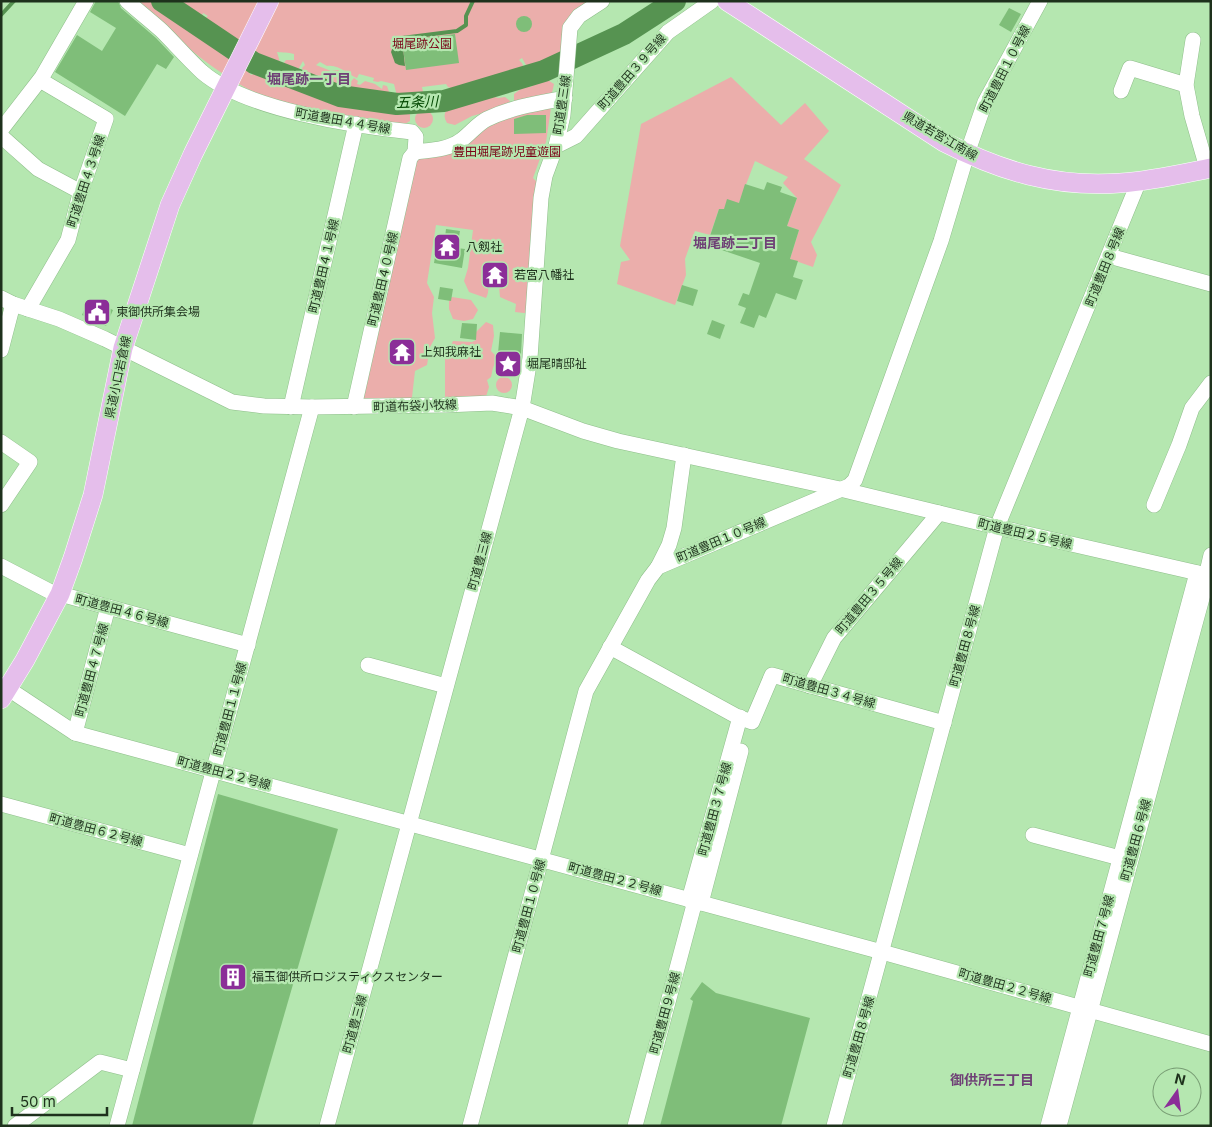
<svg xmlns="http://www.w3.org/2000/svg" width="1212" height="1127" font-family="Inter,'Noto Sans JP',sans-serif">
<rect width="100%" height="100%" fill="#b5e7b0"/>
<g fill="#ebaeab">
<path d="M 135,1 L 167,2 L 180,11 L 189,25 L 217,45 L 222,55 L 237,58 L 251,75 L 256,73 L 271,76 L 272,81 C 286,81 299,83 310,91 L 314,88 L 334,99 L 341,99 L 354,105 L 359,102 L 366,108 C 375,103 381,105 388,112 L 390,108 L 405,108 L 410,114 L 410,121 L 396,129 C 363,122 331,114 299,106 C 287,103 274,101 262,96 C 213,73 175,37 135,1 Z"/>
<path d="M 170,1 L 602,1 L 586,10 L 563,54 L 557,61 L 546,61 L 538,70 L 530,72 L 522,58 L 519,60 L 522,63 L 525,71 L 519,74 L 510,72 C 504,78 502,76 496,79 C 486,84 482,91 470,86 L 462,92 L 448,87 L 446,84 L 422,87 L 424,96 L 408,100 L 403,105 L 394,105 L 390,101 L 383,104 L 355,89 L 351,93 L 346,87 L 354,78 L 358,81 L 357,84 L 360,85 L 365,81 L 375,84 L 382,89 L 383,85 L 387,86 L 389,92 L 386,95 L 390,98 L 397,96 L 394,84 L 381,81 L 378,82 L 373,81 L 374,78 L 359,74 L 357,78 C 347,74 339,64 327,66 L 320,62 L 316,65 L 331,71 L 338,70 L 351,77 L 342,90 L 328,88 L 303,78 L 305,74 L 302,68 L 305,65 L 303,61 L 299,68 L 300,76 L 293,81 L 288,79 L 286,73 L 281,67 L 286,60 L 294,60 L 294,54 C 288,52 283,53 277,52 L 280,62 L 277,68 L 262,65 L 237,49 L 220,43 L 207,29 L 203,20 L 208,16 L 203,13 L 201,18 L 190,16 L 170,3 Z"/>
<polygon points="731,77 781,125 805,103 829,131 804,159 841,185 811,242 817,255 813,267 790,259 799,230 787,226 797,198 783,183 788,177 755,161 739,203 724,209 719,209 710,235 695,231 685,259 686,275 675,305 617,284 621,262 630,260 620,246 641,124"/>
<polygon points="537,79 546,79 554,84 552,93 518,104 514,101 514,94 525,86 531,87"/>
<path d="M 491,96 L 498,98 L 505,97 L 510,101 L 509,106 L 472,116 L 455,125 L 447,123 C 436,103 467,105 478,102 L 482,97 Z"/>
<path d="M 526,108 L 551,108 L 546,142 L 533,178 L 536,181 L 541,198 L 533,314 L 515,312 L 516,304 L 500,297 L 499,287 L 501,272 L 495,268 L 488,268 C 486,280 491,289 486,298 L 469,292 L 464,281 L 468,268 L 473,230 L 436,225 L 427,283 L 434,297 L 432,313 L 435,338 L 430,347 L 427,365 L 415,371 L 411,406 L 354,407 L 414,162 L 419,157 L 489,123 Z"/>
<circle cx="424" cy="119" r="9"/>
<polygon points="452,297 471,300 478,310 473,319 464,321 453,319 449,309 449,300"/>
<polygon points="486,322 493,325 494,336 491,351 497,357 493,368 491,377 487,380 489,387 484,403 445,405 445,358 453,341 472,342 476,340 476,332"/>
<circle cx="504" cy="385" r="8"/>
</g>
<polygon fill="#569351" points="402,38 405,66 399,65 395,63 391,52 395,41"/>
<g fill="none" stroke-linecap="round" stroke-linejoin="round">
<g stroke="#569351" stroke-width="4">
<polyline points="1,15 14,1"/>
<polyline points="402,38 457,31 466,25 466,16 473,1"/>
</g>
<polyline stroke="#569351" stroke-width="22" points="162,1 254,63 340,96 397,104 444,101 544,71 624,34 675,1"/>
</g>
<g fill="#7fbe79">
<polygon points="96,1 118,1 121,8 156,38 174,57 166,69 157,64 125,116 55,72 77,35 102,51 116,28 90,12"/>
<polygon points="1009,8 1021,14 1011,32 999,25"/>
<circle cx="524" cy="24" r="8"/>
<polygon points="455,34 459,63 406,70 402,41"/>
<polygon points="527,115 546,115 546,133 514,134 514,119"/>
<polygon points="767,182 782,187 780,192 797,198 787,226 799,230 790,259 798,261 793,277 803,280 796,300 776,293 766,318 759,315 754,328 740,323 746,308 738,305 743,293 749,295 760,263 707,245 719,209 724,209 727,199 739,203 745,184 764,190"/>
<polygon points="446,229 460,231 457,248 465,249 462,268 434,263 437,245 444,246"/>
<polygon points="682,285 698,290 693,306 677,301"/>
<polygon points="440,287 453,289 451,301 438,299"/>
<polygon points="89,299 113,310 106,326 82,315"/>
<polygon points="712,320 725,325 720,339 707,334"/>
<polygon points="462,323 477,324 476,340 460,338"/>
<polygon points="500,332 522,334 521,355 498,353"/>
<polygon points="218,794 338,829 252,1126 132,1126"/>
<polygon points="702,982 716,993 810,1018 781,1126 660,1126 693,1001 690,999"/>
</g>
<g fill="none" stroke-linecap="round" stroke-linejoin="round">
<g stroke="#8ebe8a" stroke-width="16">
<g id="minor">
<path d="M 127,1 C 138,11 151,21 162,31 C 175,44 188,59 202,72 C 246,110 355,126 412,132 L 416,137 L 415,152 C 430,150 447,150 460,141 C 469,135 477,124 487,119 C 512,107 539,103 565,98"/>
<polyline points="1193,40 1186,85 1192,116 1207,168"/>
<polyline points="1121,91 1130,68 1186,85"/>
<polyline points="1,130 42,77 86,1"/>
<polyline points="1,136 38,169 81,192"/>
<polyline points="556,146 576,136 668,32 712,1"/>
<polyline points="1109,256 1211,284"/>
<polyline points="1,298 13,304 59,319 105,339 232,402 264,406 312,407 445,405 492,403 522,408 583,431 618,441 840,489 997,527 1211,576"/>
<polyline points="28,309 68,240 80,194 106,119 40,80"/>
<polyline points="1,350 13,304"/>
<polyline points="291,407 356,124"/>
<polyline points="354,407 410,158 415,152"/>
<polyline points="1,442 30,462 1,505"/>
<polyline points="1154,505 1179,445 1192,408 1211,383"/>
<polyline points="1,566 49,591 248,645"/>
<polyline points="658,567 669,545 674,528 684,455"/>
<polyline points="610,647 738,717 752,722 772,675 944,723"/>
<polyline points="368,665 446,686"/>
<polyline points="1,684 75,733 882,952 1211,1044"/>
<polyline points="810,686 834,638 939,513"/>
<polyline points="75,733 108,607"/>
<polyline points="1,804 190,855"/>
<polyline points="1033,835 1120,858"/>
<polyline points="689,900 740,717"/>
<polyline points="701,903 741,751"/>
<polyline points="15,1126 100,1062 132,1070"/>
<polyline points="117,1126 312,407"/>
<polyline points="327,1126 522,408 530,358 541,198 545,176 556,146 563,115 570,28 579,16 602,1"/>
<polyline points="470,1126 586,691 648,580 658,567 849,486 855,480 941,241 967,154 985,102 1040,1"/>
<polyline points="635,1126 695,901"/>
<polyline points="834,1126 997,527 1139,181"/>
<polyline points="1048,1126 1197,573"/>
<polyline points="1059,1126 1208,576 1208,568 1211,555"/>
</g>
</g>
<g stroke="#fff" stroke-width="20">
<g id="major">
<path d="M 727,1 L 944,142 C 1000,171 1056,188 1120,183 C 1151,181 1181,174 1211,168"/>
<polyline points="1,699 25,660 60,594 73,558 93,495 123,348 170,205 193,154 269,1"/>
</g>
</g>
<use href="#minor" stroke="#fff" stroke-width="15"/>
<use href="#major" stroke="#e5beeb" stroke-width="19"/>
</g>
<defs>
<g id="temple-square" transform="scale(1.4375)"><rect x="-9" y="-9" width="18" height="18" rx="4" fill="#8b2e98" stroke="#b5e7b0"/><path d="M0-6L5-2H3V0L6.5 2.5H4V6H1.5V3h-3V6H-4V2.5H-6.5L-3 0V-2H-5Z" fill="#fff"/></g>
<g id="civic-square" transform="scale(1.4375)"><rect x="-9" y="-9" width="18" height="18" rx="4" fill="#8b2e98" stroke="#b5e7b0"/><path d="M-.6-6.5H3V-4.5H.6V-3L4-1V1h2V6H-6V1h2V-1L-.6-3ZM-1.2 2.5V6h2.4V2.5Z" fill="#fff"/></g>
<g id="sight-square" transform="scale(1.4375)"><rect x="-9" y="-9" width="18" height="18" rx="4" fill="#8b2e98" stroke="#b5e7b0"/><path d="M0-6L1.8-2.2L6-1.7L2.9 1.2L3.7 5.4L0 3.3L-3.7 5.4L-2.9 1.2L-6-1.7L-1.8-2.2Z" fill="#fff"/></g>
<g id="building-square" transform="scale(1.4375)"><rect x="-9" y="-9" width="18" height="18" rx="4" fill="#8b2e98" stroke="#b5e7b0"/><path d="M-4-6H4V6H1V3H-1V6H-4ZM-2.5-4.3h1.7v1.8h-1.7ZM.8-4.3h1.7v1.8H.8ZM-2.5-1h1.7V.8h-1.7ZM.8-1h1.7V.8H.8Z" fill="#fff"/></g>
</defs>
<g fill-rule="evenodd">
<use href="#temple-square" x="447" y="247"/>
<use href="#temple-square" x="495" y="275"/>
<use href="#civic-square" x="97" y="312"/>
<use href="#temple-square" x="402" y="352"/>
<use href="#sight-square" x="508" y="364"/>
<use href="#building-square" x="233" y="977"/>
</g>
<g text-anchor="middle" stroke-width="4.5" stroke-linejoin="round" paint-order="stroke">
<g font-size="12" fill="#7a0217" stroke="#b5e7b0">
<text x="422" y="48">堀尾跡公園</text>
<text x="507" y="156">豊田堀尾跡児童遊園</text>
</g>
<g font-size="12" fill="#1e311c" stroke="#b5e7b0">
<text transform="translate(1005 69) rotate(-63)" y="4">町道豊田１０号線</text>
<text transform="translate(632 72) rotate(-49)" y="4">町道豊田３９号線</text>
<text transform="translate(562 105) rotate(-82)" y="4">町道豊三線</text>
<text transform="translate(343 121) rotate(10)" y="4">町道豊田４４号線</text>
<text transform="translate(940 136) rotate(30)" y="4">県道若宮江南線</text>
<text transform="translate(86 181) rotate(-72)" y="4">町道豊田４３号線</text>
<text transform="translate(324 266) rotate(-77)" y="4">町道豊田４１号線</text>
<text transform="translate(1105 267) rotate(-68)" y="4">町道豊田８号線</text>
<text transform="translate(383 279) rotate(-77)" y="4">町道豊田４０号線</text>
<text transform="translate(118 377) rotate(-78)" y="4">県道小口岩倉線</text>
<text transform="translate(415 406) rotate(-2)" y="4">町道布袋小牧線</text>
<text transform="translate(1025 534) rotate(13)" y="4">町道豊田２５号線</text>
<text transform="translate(721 540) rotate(-23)" y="4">町道豊田１０号線</text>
<text transform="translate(480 561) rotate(-75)" y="4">町道豊三線</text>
<text transform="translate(869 596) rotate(-50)" y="4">町道豊田３５号線</text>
<text transform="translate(122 611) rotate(15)" y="4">町道豊田４６号線</text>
<text transform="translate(965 646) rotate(-75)" y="4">町道豊田８号線</text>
<text transform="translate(92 670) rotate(-75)" y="4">町道豊田４７号線</text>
<text transform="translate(829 691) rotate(16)" y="4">町道豊田３４号線</text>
<text transform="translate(230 709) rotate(-75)" y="4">町道豊田１１号線</text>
<text transform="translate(224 773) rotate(15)" y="4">町道豊田２２号線</text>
<text transform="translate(715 809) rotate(-75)" y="4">町道豊田３７号線</text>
<text transform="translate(96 830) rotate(15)" y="4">町道豊田６２号線</text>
<text transform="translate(1136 840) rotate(-75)" y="4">町道豊田６号線</text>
<text transform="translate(615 879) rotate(15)" y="4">町道豊田２２号線</text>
<text transform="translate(529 906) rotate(-75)" y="4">町道豊田１０号線</text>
<text transform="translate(1099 936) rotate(-75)" y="4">町道豊田７号線</text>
<text transform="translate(1005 986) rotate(16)" y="4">町道豊田２２号線</text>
<text transform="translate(665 1013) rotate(-75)" y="4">町道豊田９号線</text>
<text transform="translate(355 1024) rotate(-75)" y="4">町道豊三線</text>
<text transform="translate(859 1037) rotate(-74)" y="4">町道豊田８号線</text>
</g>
<g font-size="12" fill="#1e311c" stroke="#b5e7b0" text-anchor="start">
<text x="466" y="251">八剱社</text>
<text x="514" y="279">若宮八幡社</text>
<text x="116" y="316">東御供所集会場</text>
<text x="421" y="356">上知我麻社</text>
<text x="527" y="368">堀尾晴邸祉</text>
<text x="252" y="981">福玉御供所ロジスティクスセンター</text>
</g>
<g font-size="14" font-weight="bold" fill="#6f4176" stroke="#b5e7b0">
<text x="309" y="84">堀尾跡一丁目</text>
<text x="735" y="248">堀尾跡二丁目</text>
<text x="992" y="1085">御供所三丁目</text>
</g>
<g font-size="14" font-style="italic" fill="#024700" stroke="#b5e7b0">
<text transform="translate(417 102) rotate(-2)" y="5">五条川</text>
</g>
</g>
<rect width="1212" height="1127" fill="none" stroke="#1e311c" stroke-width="5"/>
<g transform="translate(1177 1092) rotate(14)"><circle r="24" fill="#b5e7b0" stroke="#799e75"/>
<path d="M0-4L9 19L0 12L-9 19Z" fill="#8b2e98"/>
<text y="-8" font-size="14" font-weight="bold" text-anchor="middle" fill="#1e311c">N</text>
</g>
<path d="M12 1107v8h95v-8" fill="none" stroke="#1e311c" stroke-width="2.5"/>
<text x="20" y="1107" font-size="15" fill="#1e311c" stroke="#b5e7b0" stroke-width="4" paint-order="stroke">50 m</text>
</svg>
